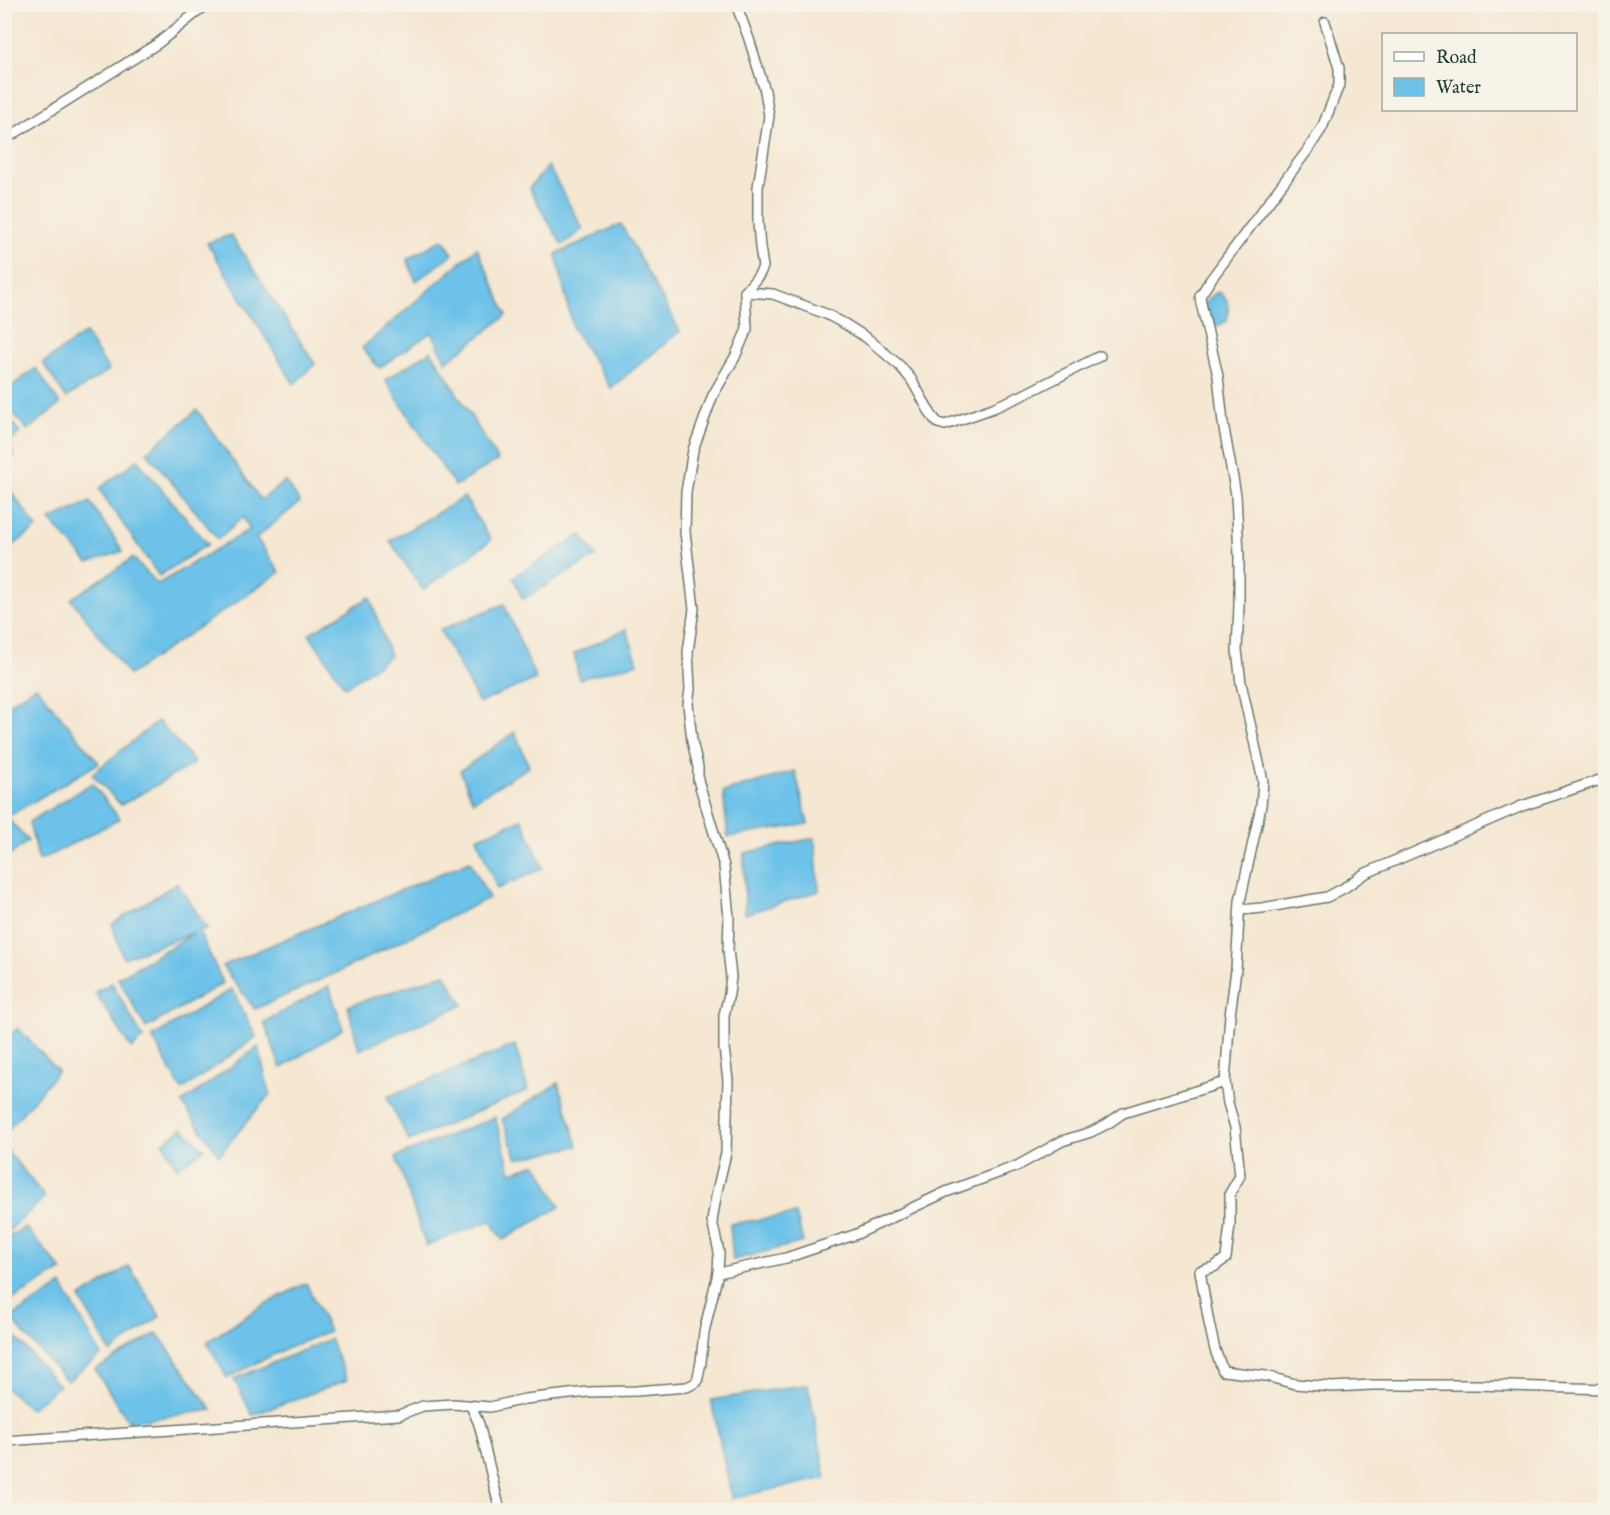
<svg xmlns="http://www.w3.org/2000/svg" width="1610" height="1515" font-family="'IM FELL English',serif">
<rect width="100%" height="100%" fill="#f7f3e8"/>
<filter id="ink" filterUnits="userSpaceOnUse"><feTurbulence type="fractalNoise" baseFrequency=".0167" numOctaves="2"/><feDisplacementMap in="SourceGraphic" scale="12" xChannelSelector="R" yChannelSelector="G"/><feConvolveMatrix kernelMatrix="1 2 1 2 8 2 1 2 1" color-interpolation-filters="sRGB"/></filter>
<filter id="wash" filterUnits="userSpaceOnUse"><feTurbulence type="fractalNoise" baseFrequency=".008" numOctaves="4" result="noise"/><feDisplacementMap in="SourceGraphic" scale="24" xChannelSelector="R" yChannelSelector="G"/><feGaussianBlur stdDeviation="1.35" result="paint"/><feColorMatrix in="noise" values="0 0 0 0 0 0 0 0 0 0 0 0 0 0 0 0 0 1.4 0 .05"/><feComposite in="paint" operator="in"/></filter>
<g filter="url(#wash)">
<rect width="100%" height="100%" fill="#f5e7d1"/>
<g fill="#6dc2e9" stroke="#46808e" stroke-width="1.5">
<polygon points="548,166 583,229 562,245 529,188"/>
<polygon points="621,224 680,331 611,388 573,329 556,254"/>
<polygon points="231,235 315,364 294,384 207,243"/>
<polygon points="443,239 453,254 416,281 407,259"/>
<polygon points="477,248 507,315 446,362 432,332 379,368 362,348"/>
<path d="M 1219,292 C 1231,302 1229,307 1227,321 L 1217,326 C 1203,315 1199,300 1219,292 Z"/>
<polygon points="85,333 109,370 66,398 43,363"/>
<polygon points="431,351 498,460 455,486 385,380"/>
<polygon points="36,368 60,404 27,430 5,403 5,391"/>
<polygon points="197,410 261,500 285,481 300,502 256,538 280,572 129,675 71,599 133,558 158,584 250,529 243,517 218,539 147,452"/>
<polygon points="5,412 20,433 10,442 14,457 5,461"/>
<polygon points="137,460 208,544 159,576 99,489"/>
<polygon points="4,481 37,528 5,551 4,551"/>
<polygon points="464,497 491,540 423,590 390,541"/>
<polygon points="90,502 123,551 88,563 50,520"/>
<polygon points="581,535 596,556 523,599 513,577"/>
<polygon points="370,597 390,656 345,687 309,634"/>
<polygon points="504,604 536,679 479,703 440,630"/>
<polygon points="626,629 638,663 579,679 574,654"/>
<polygon points="36,686 99,763 7,817 28,841 5,859 4,818 6,817 4,815 5,706"/>
<polygon points="158,721 195,763 121,805 92,774"/>
<polygon points="515,732 529,767 473,801 460,771"/>
<polygon points="795,771 808,824 728,837 723,792"/>
<polygon points="92,783 120,819 39,861 29,822"/>
<polygon points="522,819 543,868 497,889 477,838"/>
<polygon points="815,838 819,891 745,914 744,853"/>
<polygon points="470,861 489,898 340,971 255,1009 222,966"/>
<polygon points="177,883 207,928 199,931 223,983 146,1028 118,978 194,933 123,958 112,924"/>
<polygon points="445,974 463,1005 359,1050 348,1006"/>
<polygon points="112,983 143,1038 132,1049 95,992"/>
<polygon points="329,986 343,1029 281,1068 264,1022"/>
<polygon points="232,989 256,1037 182,1090 152,1037"/>
<polygon points="18,1028 58,1071 7,1131 4,1128 5,1038"/>
<polygon points="515,1045 528,1090 409,1141 387,1097"/>
<polygon points="258,1047 270,1094 219,1155 182,1103"/>
<polygon points="558,1083 578,1146 517,1159 502,1119"/>
<polygon points="495,1117 511,1172 537,1164 560,1207 503,1240 490,1221 426,1246 396,1157"/>
<polygon points="182,1128 204,1149 177,1168 163,1143"/>
<polygon points="5,1148 45,1197 5,1234"/>
<polygon points="796,1214 803,1242 733,1260 730,1224"/>
<polygon points="25,1227 62,1270 5,1304 5,1239"/>
<polygon points="129,1266 160,1316 111,1353 80,1298"/>
<polygon points="306,1283 329,1331 283,1350 227,1378 207,1342 260,1307"/>
<polygon points="62,1285 101,1355 67,1381 10,1318"/>
<polygon points="5,1325 59,1386 30,1409 5,1387"/>
<polygon points="157,1333 212,1410 129,1422 95,1370"/>
<polygon points="330,1339 347,1380 252,1415 234,1379"/>
<polygon points="808,1384 826,1478 732,1498 711,1400"/>
</g>
</g>
<g filter="url(#ink)">
<g fill="none" stroke-linecap="round" stroke-linejoin="round">
<g stroke="#6a786b" stroke-width="12">
<g id="minor">
<polyline points="1325,22 1339,68 1339,85 1322,128 1307,151 1211,279 1200,296 1201,303 1218,376 1223,423 1236,495 1239,555 1239,606 1237,650 1241,683 1263,781 1261,806 1240,901 1236,970 1230,1015 1225,1082 1228,1103 1235,1127 1240,1176 1230,1193 1230,1225 1226,1258 1214,1267 1200,1271 1209,1323 1215,1350 1223,1371 1266,1376 1295,1384 1333,1387 1371,1385 1478,1385 1606,1389"/>
<polyline points="4,140 157,44 207,4"/>
<polyline points="745,292 773,294 826,314 845,324 867,338 900,366 911,379 932,416 938,423 945,425 993,408 1021,396 1100,356"/>
<polyline points="1240,910 1262,908 1327,897 1344,888 1364,874 1522,806 1606,778"/>
<polyline points="718,1273 786,1258 857,1234 946,1192 1017,1166 1062,1141 1091,1132 1107,1124 1123,1113 1225,1082"/>
<polyline points="471,1406 479,1424 500,1510"/>
<polyline points="4,1441 399,1415 423,1406 454,1404 490,1407 525,1399 588,1392 636,1391 687,1387 697,1382 701,1362 704,1332 718,1273 719,1252 712,1221 717,1191 726,1153 728,1080 724,1048 724,1015 729,994 731,977 728,950 729,918 724,866 698,780 698,767 692,741 688,704 690,689 688,652 694,609 685,532 686,492 693,450 713,395 735,357 747,329 745,292 759,275 763,267 760,247 758,223 758,187 769,116 765,91 749,39 736,4"/>
</g>
</g>
<use href="#minor" stroke="#fff" stroke-width="9"/>
</g>
</g>
<rect width="1610" height="1515" fill="none" stroke="#f7f3e8" stroke-width="24"/>
<rect x="1382" y="33" width="195" height="78" fill="#f7f3e8" stroke="#a1aaa0" stroke-width="1.5"/>
<rect x="1394" y="52" width="30" height="9" fill="#ffffff" stroke="#a1aaa0" stroke-width="1.5"/>
<text x="1436" y="63" font-size="18" fill="#1f3d34">Road</text>
<rect x="1394" y="78" width="30" height="18" fill="#6dc2e9" stroke="#a1aaa0" stroke-width="1.5"/>
<text x="1436" y="93" font-size="18" fill="#1f3d34">Water</text>
</svg>
